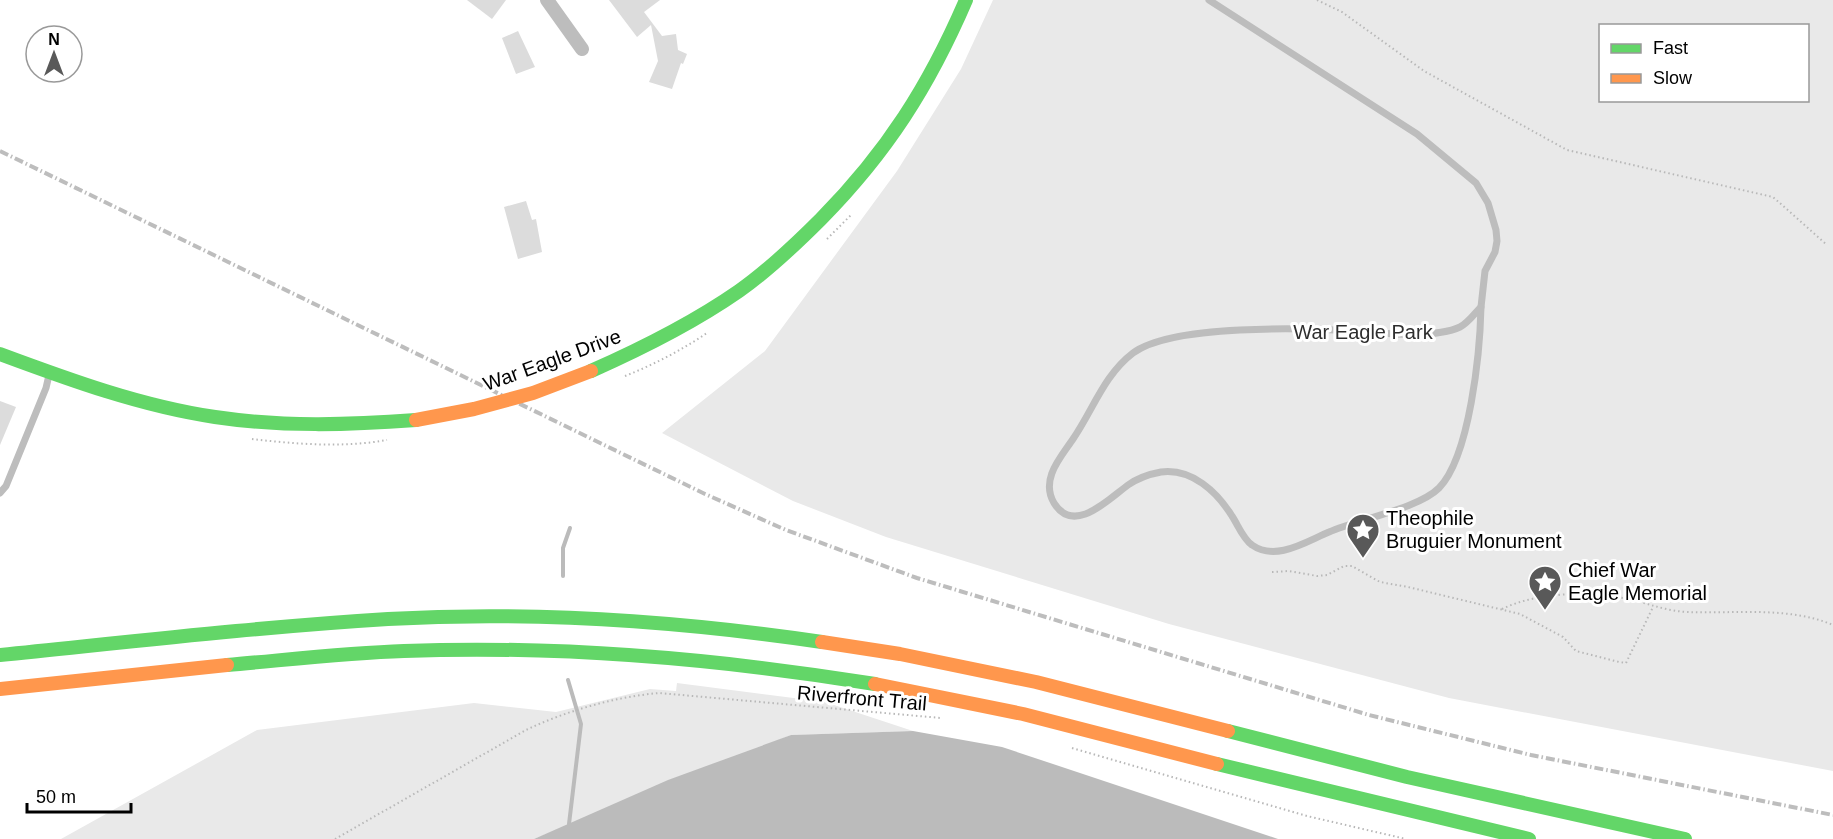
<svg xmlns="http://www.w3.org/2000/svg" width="1833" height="839" font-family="Helvetica,sans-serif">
<rect width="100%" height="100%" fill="#fff"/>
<g fill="#e9e9e9" fill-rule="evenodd">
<path d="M 993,0 L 1833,0 L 1833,771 L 1449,698 L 1169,624 L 886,537 L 793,501 L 662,433 L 765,351 L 897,171 L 961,69 ZM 1600,26 L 1808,26 L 1808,100 L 1600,100 Z"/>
<polygon points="677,683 825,702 913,731 791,735 534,839 61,839 257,730 474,703 556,712 650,689 676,691"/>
</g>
<polygon fill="#bbb" points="913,731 1002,747 1278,839 534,839 668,780 791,735"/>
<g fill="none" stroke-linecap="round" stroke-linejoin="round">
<g stroke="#bbb" stroke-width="4">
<polyline points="563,576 563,548 570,528"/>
<polyline points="568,680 581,724 569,824"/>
</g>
</g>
<g fill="#dcdcdc">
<polygon points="467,0 506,0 492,19"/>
<polygon points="609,0 660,0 644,12 662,36 676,34 678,50 687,54 683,64 681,63 672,89 649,82 658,61 651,25 637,37"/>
<polygon points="518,31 535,67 516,74 502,38"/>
<polygon points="526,201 532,220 536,219 542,252 518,259 504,207"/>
<polygon points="0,401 16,407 0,445"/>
</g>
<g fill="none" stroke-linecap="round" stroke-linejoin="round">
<g stroke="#b8b8b8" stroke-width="2" stroke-dasharray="1.5 3" stroke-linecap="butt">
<polyline points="1317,0 1342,12 1424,71 1567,150 1773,197 1827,245"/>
<polyline points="827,239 851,215"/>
<path d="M 625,376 C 653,365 682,350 707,333"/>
<path d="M 252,439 C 295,444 343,448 387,440"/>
<polyline points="1272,572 1289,571 1317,576 1327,575 1344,566 1352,566 1380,582 1408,587 1520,614 1563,637 1576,651 1619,662 1626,663 1653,607"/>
<path d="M 1502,609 C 1539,591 1594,591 1633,600 C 1652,605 1668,611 1687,612 C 1734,614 1789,606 1833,625"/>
<polyline points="1072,748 1307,816 1406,839"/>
<path d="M 335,839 L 526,730 C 566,711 614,697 659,693 L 941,718"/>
</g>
<g stroke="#bdbdbd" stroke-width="7">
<polyline points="1209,0 1417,134 1476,183 1488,203 1496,230 1497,241 1495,252 1485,271 1481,307"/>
<path d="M 1481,307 C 1480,352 1470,456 1439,488 C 1418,509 1358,519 1329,532 C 1307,541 1276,562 1252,545 C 1243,539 1238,525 1232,516 C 1217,492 1192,468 1161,472 C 1150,474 1138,478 1128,485 C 1110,498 1074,536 1054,503 C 1040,479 1061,457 1073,439 C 1093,410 1104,375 1133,353 C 1172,324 1305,328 1354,331 C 1381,333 1435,339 1460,327 C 1468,323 1475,313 1481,307 Z"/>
<polyline points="0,493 6,486 46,388 49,375"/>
</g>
<polyline stroke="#bdbdbd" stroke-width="14" points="547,0 582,49"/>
<g stroke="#63d668" stroke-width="14">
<path d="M 0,354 C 70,380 141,406 215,417 C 282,427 349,425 416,420"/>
<path d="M 591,371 C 643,348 693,323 739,291 C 769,270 795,245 821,219 C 887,152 929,86 966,0"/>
<path d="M 0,655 C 129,642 258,627 388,619 C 532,611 679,621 822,642"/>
<path d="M 227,665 C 286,660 345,653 404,651 C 561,645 720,659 875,684"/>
<polyline points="1228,731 1407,777 1685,839"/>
<polyline points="1217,764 1529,839"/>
</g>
<g stroke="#ff974d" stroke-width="14">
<polyline points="822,642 900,654 1036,682 1228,731"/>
<polyline points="875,684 1023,714 1217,764"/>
<polyline points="0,689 227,665"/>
</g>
<polyline stroke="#bdbdbd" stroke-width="4" stroke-dasharray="9 3 1.5 3" stroke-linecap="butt" points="0,151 705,494 786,530 917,578 1369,715 1531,755 1833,815"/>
<polyline stroke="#ff974d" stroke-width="14" points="416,420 474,409 533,393 591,371"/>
</g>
<defs>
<g id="sight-pin" transform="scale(1.725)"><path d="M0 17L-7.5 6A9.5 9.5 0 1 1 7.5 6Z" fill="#595959" stroke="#fff"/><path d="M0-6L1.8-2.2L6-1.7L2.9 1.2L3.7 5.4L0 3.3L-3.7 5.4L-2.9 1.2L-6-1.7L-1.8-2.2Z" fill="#fff"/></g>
</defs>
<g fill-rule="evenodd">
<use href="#sight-pin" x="1363" y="530"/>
<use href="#sight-pin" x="1545" y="582"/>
</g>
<g text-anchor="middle" stroke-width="6" stroke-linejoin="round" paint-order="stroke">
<g font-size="20" fill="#2e2e2e" stroke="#fff">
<text x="1363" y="339">War Eagle Park</text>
</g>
<g font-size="20" fill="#000" stroke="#fff">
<text transform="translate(552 360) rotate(-20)" y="7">War Eagle Drive</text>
<text transform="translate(862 698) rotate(5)" y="7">Riverfront Trail</text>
</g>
<g font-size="20" fill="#000" stroke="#fff" text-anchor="start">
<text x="1386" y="525">Theophile<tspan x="1386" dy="23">Bruguier Monument</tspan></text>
<text x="1568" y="577">Chief War<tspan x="1568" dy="23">Eagle Memorial</tspan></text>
</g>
</g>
<rect x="1599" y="24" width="210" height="78" fill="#ffffff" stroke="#999999" stroke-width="1.5"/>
<rect x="1611" y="44" width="30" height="9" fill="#63d668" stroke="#999999" stroke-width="1.5"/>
<text x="1653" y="54" font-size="18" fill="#000000">Fast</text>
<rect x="1611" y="74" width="30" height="9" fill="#ff974d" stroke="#999999" stroke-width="1.5"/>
<text x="1653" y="84" font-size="18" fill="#000000">Slow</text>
<g transform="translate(54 54)"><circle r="28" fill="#ffffff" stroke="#999999" stroke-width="1.5"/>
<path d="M0-4.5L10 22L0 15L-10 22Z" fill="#595959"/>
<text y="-9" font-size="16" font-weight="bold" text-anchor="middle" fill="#000000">N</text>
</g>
<path d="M27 803v9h104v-9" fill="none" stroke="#000000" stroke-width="3"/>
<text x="36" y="803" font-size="18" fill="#000000" stroke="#ffffff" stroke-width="4.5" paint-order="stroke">50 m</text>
</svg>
